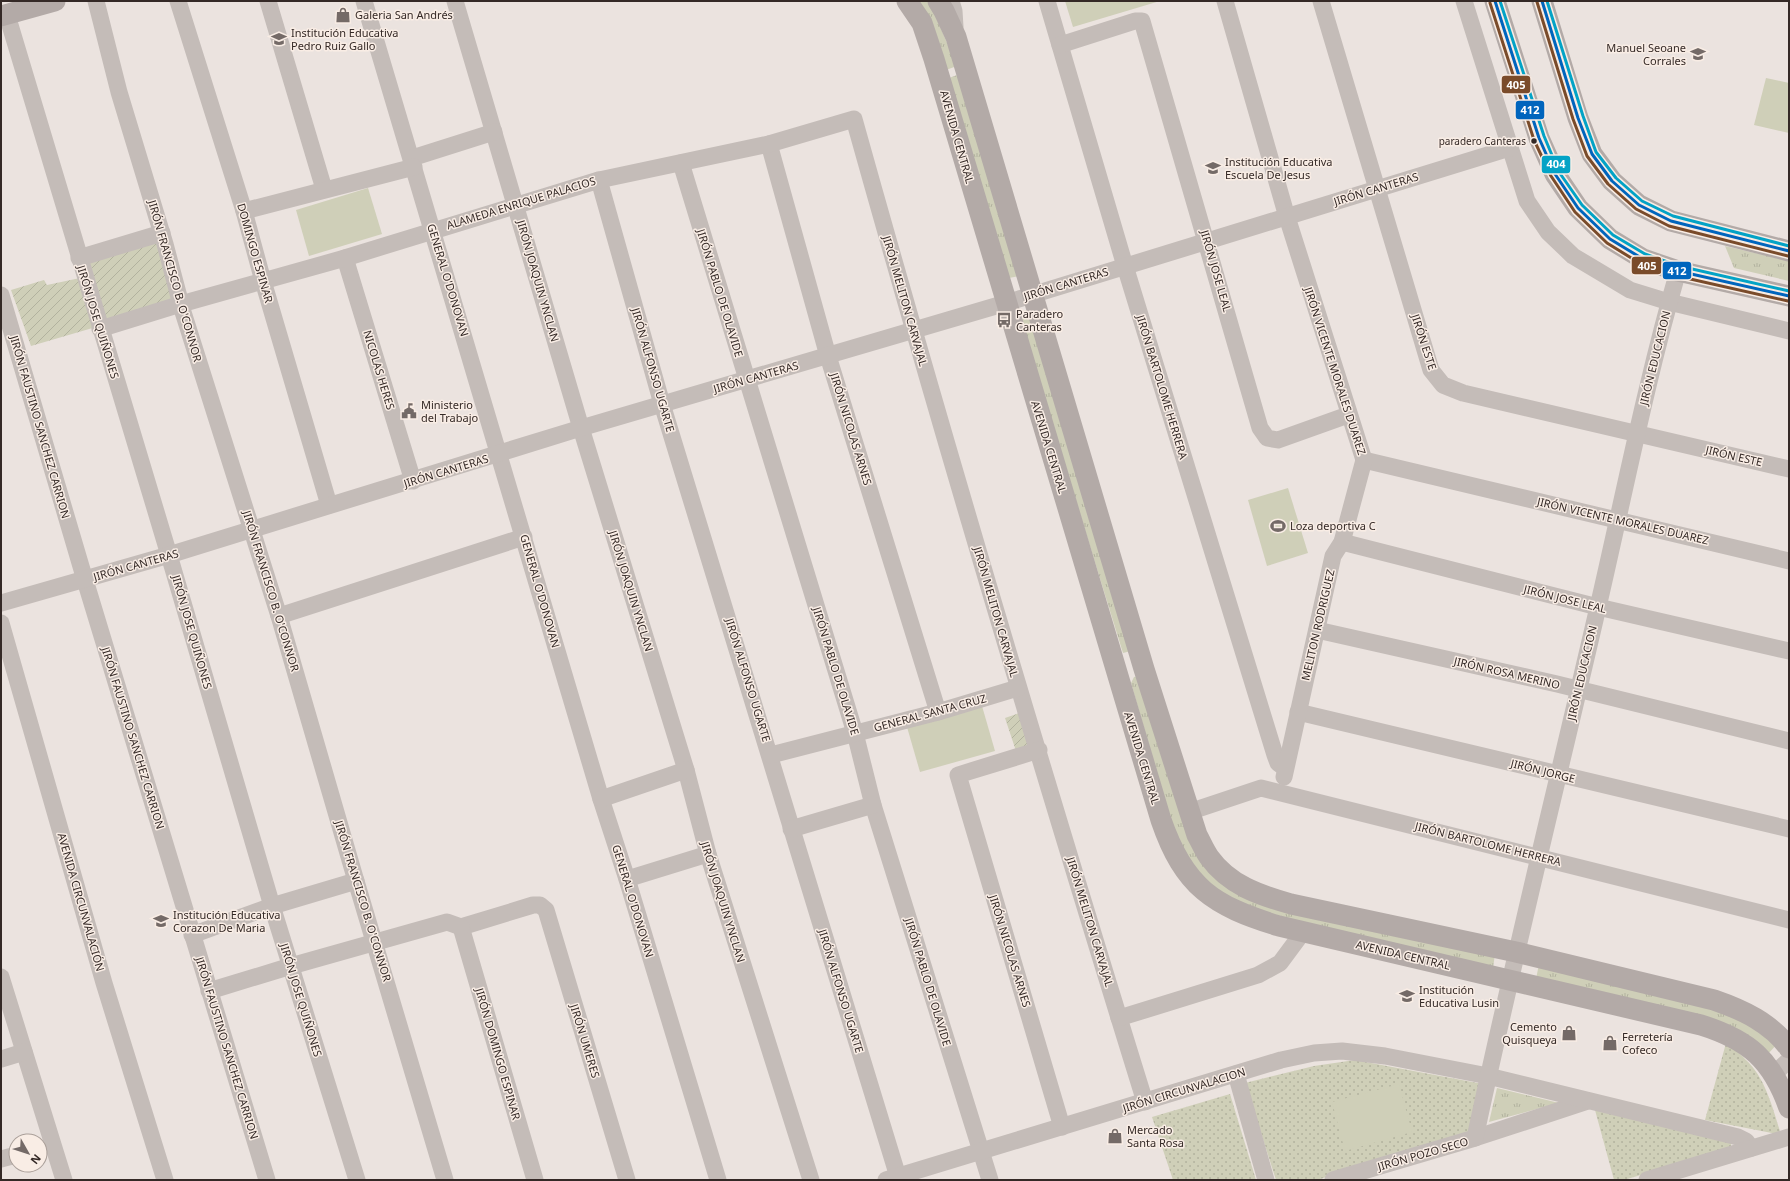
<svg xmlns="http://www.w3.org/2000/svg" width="1790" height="1181" font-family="'Noto Sans',sans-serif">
<defs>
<pattern id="grass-tufts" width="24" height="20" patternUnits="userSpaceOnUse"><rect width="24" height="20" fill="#cfcfb8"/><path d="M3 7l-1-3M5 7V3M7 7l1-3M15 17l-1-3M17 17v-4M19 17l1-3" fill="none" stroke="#b2b29e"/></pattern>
<pattern id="park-dots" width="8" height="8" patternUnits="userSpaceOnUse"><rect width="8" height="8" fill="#cfcfb8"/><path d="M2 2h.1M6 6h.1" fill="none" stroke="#b2b29e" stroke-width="1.8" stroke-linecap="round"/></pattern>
<pattern id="garden-furrows" width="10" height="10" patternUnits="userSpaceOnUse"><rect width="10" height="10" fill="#cfcfb8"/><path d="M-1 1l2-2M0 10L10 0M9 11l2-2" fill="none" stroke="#b2b29e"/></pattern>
</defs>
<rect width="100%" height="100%" fill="#ebe3df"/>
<g fill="url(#grass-tufts)">
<polygon points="917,1 929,1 957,66 946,70"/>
<polygon points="960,74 1019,276 1009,278 949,78"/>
<polygon points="1725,246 1789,261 1789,281 1734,268"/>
<polygon points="1030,309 1135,650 1123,653 1018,313"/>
<polygon points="1139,676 1211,871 1495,954 1493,968 1273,917 1231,901 1198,874 1175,835 1131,683 1134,677"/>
<polygon points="1539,964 1721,1006 1779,1042 1767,1055 1536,979"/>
<polygon points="1497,1088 1559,1103 1489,1122"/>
</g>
<g fill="url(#park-dots)">
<path d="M 1726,1043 C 1732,1048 1740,1053 1745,1059 C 1765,1077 1772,1106 1780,1131 L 1777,1134 L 1705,1120 Z"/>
<polygon points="1355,1060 1483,1084 1470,1133 1317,1180 1276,1180 1245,1083 1314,1066"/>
<polygon points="1230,1094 1256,1180 1173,1180 1152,1117"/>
<polygon points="1595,1110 1731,1143 1731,1148 1624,1180 1614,1180"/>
</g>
<g fill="url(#garden-furrows)">
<polygon points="161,240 179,303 103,324 85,263"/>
<polygon points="80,278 96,327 31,346 11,290 44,280 47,285"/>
<polygon points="1022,712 1033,746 1016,751 1005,718"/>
</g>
<g fill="#cfcfb8">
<polygon points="1065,1 1160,1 1073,27"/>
<polygon points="1766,78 1789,83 1789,133 1754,125"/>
<polygon points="368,188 382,234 309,256 296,210"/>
<polygon points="1288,488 1308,553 1267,566 1248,500"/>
<polygon points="982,706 995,751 920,772 907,727"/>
<polygon points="1399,1084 1412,1132 1345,1151 1332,1102"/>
</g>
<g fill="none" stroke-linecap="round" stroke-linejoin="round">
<g stroke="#c4bcb8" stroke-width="17">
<polyline points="96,1 119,92 165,244 183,312 279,616 356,881 445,1180"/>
<polyline points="178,1 244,211 263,281 329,505"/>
<polyline points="268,1 324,189"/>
<polyline points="364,1 601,799 627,879 718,1180"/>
<polyline points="455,1 581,428 686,770 708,854 811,1180"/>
<polyline points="951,1 954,11 955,27"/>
<polyline points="1047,1 1125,266 1275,755 1278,763 1285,768"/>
<polyline points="1225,1 1287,217 1364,460"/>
<polyline points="1321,1 1431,370 1443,385 1463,393 1789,469"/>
<polyline points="1464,1 1527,201 1548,232 1573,256 1630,290 1669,302 1789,331"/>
<polyline points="7,15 169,555 272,906 357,1180"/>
<polyline points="1060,45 1135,21 1142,21 1260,428 1267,438 1278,440 1348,415"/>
<polyline points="769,144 828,356 938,712"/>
<polyline points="412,158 494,132"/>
<polyline points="681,163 855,733 873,805 990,1180"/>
<polyline points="599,180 662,404 899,1180"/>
<polyline points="244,211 414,167"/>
<polyline points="79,258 162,233"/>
<polyline points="345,258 413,481"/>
<polyline points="1,295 85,580 267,1180"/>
<path d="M 100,329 L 181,304 L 345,258 L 599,180 L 769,144 L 854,119 C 946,448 1044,776 1145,1102"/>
<polyline points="1364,460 1789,561"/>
<polyline points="1342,542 1598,607 1789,651"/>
<polyline points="1,603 169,555 581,428 1006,303 1510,148"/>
<polyline points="279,616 524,537"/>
<polyline points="1,623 104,983 165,1180"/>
<polyline points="1317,630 1557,684 1789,741"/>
<polyline points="1298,712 1789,829"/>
<polyline points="1039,750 958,775 1062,1127"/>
<polyline points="771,755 938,712 1018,688"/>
<polyline points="1284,777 1333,556 1342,542 1364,460"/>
<polyline points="601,799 686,770"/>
<polyline points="1189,812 1261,788 1789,920"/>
<polyline points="791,829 873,805"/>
<polyline points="627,879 708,854"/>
<polyline points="461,927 533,905 540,905 546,910 627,1180"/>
<polyline points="461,927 535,1180"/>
<polyline points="192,935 272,906 356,881"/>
<polyline points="1,977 64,1180"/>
<polyline points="209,991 291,966 447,922 461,927"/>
<polyline points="1119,1018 1258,975 1280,963 1303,932"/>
<polyline points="1,1059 24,1052"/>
<polyline points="1236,1074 1266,1180"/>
<polyline points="1774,1074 1789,1060"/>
<polyline points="1475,1138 1588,1101"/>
<polyline points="1,1159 16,1155"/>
<polyline points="886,1180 1281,1060 1314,1053 1342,1051 1385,1056 1488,1076 1738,1137 1746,1141 1751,1148"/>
<path d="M 1333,1180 L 1475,1138 C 1513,960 1557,784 1598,607 C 1624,495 1646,382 1678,271"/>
<polyline points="1647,1180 1789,1137"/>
</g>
<g stroke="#b3aaa7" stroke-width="21">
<path d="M 907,1 L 922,23 L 934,59 L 1161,820 C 1184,887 1213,906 1279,926 L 1701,1025 C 1749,1040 1772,1060 1789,1108"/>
<path d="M 938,1 L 944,11 L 956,37 L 1144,669 L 1197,835 C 1201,842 1204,850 1209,857 C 1229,885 1259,895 1291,904 L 1516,952 L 1714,1000 C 1743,1010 1771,1023 1789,1048"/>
<polyline points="1495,1 1539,138 1555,174 1578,208 1610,239 1643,259 1678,271 1789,296"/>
<polyline points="1542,1 1578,118 1592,154 1612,181 1639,205 1671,221 1789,251"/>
<polyline points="1,16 55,1"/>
</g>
<g stroke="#f9ede5" stroke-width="6">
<g id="bus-1">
<polyline points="1495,1 1539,138 1555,174 1578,208 1610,239 1643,259 1678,271 1789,296"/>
<polyline points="1542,1 1578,118 1592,154 1612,181 1639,205 1671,221 1789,251"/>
</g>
</g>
<g stroke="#f9ede5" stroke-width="6">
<g id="bus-2">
<polyline points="1537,2 1573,119 1587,156 1608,184 1636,209 1669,226 1788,256"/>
<polyline points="1490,3 1534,140 1551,176 1575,212 1607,243 1641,264 1677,276 1788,301"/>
</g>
</g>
<g stroke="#f9ede5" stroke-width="6">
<g id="bus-3">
<polyline points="1500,1 1544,136 1559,172 1582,205 1613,235 1645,254 1679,266 1789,291"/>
<polyline points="1547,1 1583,116 1596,152 1616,178 1642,201 1673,216 1789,246"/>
</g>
</g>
<use href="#bus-1" stroke="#0065bd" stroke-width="3"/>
<use href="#bus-2" stroke="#7a4b2a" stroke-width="3"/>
<use href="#bus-3" stroke="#03a3c6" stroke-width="3"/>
</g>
<defs>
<g id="shop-bare" transform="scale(1.2)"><path d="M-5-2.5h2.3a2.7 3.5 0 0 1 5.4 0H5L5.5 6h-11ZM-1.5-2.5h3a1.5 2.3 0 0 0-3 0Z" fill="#746a67" stroke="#f9ede5" stroke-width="2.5" paint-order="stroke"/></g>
<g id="school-bare" transform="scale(1.2)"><path d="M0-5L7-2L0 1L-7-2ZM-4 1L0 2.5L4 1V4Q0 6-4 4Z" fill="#746a67" stroke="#f9ede5" stroke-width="2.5" paint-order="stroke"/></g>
<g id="university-bare" transform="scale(1.2)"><path d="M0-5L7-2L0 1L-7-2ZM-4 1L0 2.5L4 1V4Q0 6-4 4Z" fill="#746a67" stroke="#f9ede5" stroke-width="2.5" paint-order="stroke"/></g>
<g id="bus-bare" transform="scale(1.2)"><path d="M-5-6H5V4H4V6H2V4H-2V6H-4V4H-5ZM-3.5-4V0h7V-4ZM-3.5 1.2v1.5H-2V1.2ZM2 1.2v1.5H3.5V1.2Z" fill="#746a67" stroke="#f9ede5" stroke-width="2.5" paint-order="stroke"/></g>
<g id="civic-bare" transform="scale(1.2)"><path d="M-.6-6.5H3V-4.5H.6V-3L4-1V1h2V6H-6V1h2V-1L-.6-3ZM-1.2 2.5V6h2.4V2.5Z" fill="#746a67" stroke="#f9ede5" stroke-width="2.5" paint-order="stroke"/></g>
<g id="stadium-bare" transform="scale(1.2)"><path d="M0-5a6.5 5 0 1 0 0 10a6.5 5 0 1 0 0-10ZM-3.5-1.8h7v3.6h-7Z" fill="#746a67" stroke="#f9ede5" stroke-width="2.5" paint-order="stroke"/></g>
</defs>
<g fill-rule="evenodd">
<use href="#shop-bare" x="343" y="15"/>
<use href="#school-bare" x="279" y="39"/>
<use href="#university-bare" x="1698" y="54"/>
<use href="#school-bare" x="1213" y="168"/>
<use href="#bus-bare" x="1004" y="320"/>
<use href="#civic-bare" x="409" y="411"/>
<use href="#stadium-bare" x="1278" y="526"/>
<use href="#school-bare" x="161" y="921"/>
<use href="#school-bare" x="1407" y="996"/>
<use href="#shop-bare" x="1569" y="1033"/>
<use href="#shop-bare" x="1610" y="1043"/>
<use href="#shop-bare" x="1115" y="1136"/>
</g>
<circle fill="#342926" stroke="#f9ede5" stroke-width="1.5" cx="1534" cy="141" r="3.5"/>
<g text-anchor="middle" stroke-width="3" stroke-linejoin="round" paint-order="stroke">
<g font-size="10" fill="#342926" stroke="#f9ede5" text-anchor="end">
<text x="1526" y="145">paradero Canteras</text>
</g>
<g font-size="11" fill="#342926" stroke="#f9ede5" text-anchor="start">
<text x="355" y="19">Galeria San Andrés</text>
<text x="291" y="37">Institución Educativa<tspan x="291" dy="13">Pedro Ruiz Gallo</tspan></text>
<text x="1686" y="52" text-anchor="end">Manuel Seoane<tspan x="1686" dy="13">Corrales</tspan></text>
<text x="1225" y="166">Institución Educativa<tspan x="1225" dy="13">Escuela De Jesus</tspan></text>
<text x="1016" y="318">Paradero<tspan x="1016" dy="13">Canteras</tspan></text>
<text x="421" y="409">Ministerio<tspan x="421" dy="13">del Trabajo</tspan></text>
<text x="1290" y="530">Loza deportiva C</text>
<text x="173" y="919">Institución Educativa<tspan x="173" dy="13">Corazon De Maria</tspan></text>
<text x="1419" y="994">Institución<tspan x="1419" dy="13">Educativa Lusin</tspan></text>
<text x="1557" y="1031" text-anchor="end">Cemento<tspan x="1557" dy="13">Quisqueya</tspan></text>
<text x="1622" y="1041">Ferretería<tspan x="1622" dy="13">Cofeco</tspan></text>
<text x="1127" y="1134">Mercado<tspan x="1127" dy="13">Santa Rosa</tspan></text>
</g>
<g font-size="11" fill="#342926" stroke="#f9ede5">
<text transform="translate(957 137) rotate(74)" y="4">AVENIDA CENTRAL</text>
<text transform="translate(1376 189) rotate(-17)" y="4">JIRÓN CANTERAS</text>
<text transform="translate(521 203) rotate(-17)" y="4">ALAMEDA ENRIQUE PALACIOS</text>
<text transform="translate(255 253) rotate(74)" y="4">DOMINGO ESPINAR</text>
<text transform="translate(1216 271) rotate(74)" y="4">JIRÓN JOSE LEAL</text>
<text transform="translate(448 280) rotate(73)" y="4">GENERAL O'DONOVAN</text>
<text transform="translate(175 281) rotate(74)" y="4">JIRÓN FRANCISCO B. O'CONNOR</text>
<text transform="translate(538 281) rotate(74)" y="4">JIRÓN JOAQUIN YNCLAN</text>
<text transform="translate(1066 284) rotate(-17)" y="4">JIRÓN CANTERAS</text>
<text transform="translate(720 293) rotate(73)" y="4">JIRÓN PABLO DE OLAVIDE</text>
<text transform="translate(905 301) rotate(74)" y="4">JIRÓN MELITON CARVAJAL</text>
<text transform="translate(98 322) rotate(73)" y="4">JIRÓN JOSE QUIÑONES</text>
<text transform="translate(1424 342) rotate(72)" y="4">JIRÓN ESTE</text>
<text transform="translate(1655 358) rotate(-76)" y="4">JIRÓN EDUCACION</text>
<text transform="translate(379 370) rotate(73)" y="4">NICOLAS HERES</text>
<text transform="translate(653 370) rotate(74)" y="4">JIRÓN ALFONSO UGARTE</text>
<text transform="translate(1335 371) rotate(72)" y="4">JIRÓN VICENTE MORALES DUAREZ</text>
<text transform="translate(756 377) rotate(-16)" y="4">JIRÓN CANTERAS</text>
<text transform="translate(1162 387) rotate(73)" y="4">JIRÓN BARTOLOME HERRERA</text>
<text transform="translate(40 427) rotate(74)" y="4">JIRÓN FAUSTINO SANCHEZ CARRION</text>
<text transform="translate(851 429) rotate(73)" y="4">JIRÓN NICOLAS ARNES</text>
<text transform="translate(1049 447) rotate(73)" y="4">AVENIDA CENTRAL</text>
<text transform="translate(1734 456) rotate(13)" y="4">JIRÓN ESTE</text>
<text transform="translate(446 471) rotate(-17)" y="4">JIRÓN CANTERAS</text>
<text transform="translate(1623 521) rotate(13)" y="4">JIRÓN VICENTE MORALES DUAREZ</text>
<text transform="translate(136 565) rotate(-16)" y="4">JIRÓN CANTERAS</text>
<text transform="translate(271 591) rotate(73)" y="4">JIRÓN FRANCISCO B. O'CONNOR</text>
<text transform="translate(540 591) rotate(74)" y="4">GENERAL O'DONOVAN</text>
<text transform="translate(631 591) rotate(73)" y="4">JIRÓN JOAQUIN YNCLAN</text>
<text transform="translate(1565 599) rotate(14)" y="4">JIRÓN JOSE LEAL</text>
<text transform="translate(996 612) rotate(74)" y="4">JIRÓN MELITON CARVAJAL</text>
<text transform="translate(1318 625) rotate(-77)" y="4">MELITON RODRIGUEZ</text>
<text transform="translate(192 632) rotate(74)" y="4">JIRÓN JOSE QUIÑONES</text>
<text transform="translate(836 671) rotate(73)" y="4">JIRÓN PABLO DE OLAVIDE</text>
<text transform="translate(1507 673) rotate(13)" y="4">JIRÓN ROSA MERINO</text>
<text transform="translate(1582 673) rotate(-77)" y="4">JIRÓN EDUCACION</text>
<text transform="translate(748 680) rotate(73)" y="4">JIRÓN ALFONSO UGARTE</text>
<text transform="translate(930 713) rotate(-15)" y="4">GENERAL SANTA CRUZ</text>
<text transform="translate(133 738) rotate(73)" y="4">JIRÓN FAUSTINO SANCHEZ CARRION</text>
<text transform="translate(1142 758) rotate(73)" y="4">AVENIDA CENTRAL</text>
<text transform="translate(1543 771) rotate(14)" y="4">JIRÓN JORGE</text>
<text transform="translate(1488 844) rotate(14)" y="4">JIRÓN BARTOLOME HERRERA</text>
<text transform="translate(363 901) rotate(73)" y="4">JIRÓN FRANCISCO B. O'CONNOR</text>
<text transform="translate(633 901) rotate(73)" y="4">GENERAL O'DONOVAN</text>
<text transform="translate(81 902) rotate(74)" y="4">AVENIDA CIRCUNVALACIÓN</text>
<text transform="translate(723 902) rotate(73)" y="4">JIRÓN JOAQUIN YNCLAN</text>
<text transform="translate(1090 922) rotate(73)" y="4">JIRÓN MELITON CARVAJAL</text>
<text transform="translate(1010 951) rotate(73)" y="4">JIRÓN NICOLAS ARNES</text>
<text transform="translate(1403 955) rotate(13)" y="4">AVENIDA CENTRAL</text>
<text transform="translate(928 982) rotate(73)" y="4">JIRÓN PABLO DE OLAVIDE</text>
<text transform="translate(841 991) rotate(73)" y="4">JIRÓN ALFONSO UGARTE</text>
<text transform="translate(301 1000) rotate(73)" y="4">JIRÓN JOSE QUIÑONES</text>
<text transform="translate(585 1041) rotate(73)" y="4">JIRÓN UMERES</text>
<text transform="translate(227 1048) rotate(73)" y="4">JIRÓN FAUSTINO SANCHEZ CARRION</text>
<text transform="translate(498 1054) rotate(74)" y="4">JIRÓN DOMINGO ESPINAR</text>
<text transform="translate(1184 1090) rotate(-17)" y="4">JIRÓN CIRCUNVALACION</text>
<text transform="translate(1423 1154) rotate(-16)" y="4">JIRÓN POZO SECO</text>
</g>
</g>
<g stroke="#f9ede5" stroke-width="1.5">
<rect x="1501" y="75" width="30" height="19" rx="4" fill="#7a4b2a"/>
<rect x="1515" y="100" width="30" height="20" rx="4" fill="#0065bd"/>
<rect x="1541" y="155" width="30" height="19" rx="4" fill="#03a3c6"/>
<rect x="1631" y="256" width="31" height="19" rx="4" fill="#7a4b2a"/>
<rect x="1662" y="261" width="30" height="19" rx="4" fill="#0065bd"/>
</g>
<g font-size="11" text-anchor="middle" font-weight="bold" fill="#fff">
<text x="1516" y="89">405</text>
<text x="1530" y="114">412</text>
<text x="1556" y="168">404</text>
<text x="1647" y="270">405</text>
<text x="1677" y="275">412</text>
</g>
<rect width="1790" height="1181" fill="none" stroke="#342926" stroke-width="4"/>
<g transform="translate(28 1153) rotate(129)"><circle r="19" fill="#f9ede5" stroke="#aa9f99"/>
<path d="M0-3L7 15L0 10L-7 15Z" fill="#746a67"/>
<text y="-6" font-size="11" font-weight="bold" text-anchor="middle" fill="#342926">N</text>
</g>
</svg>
